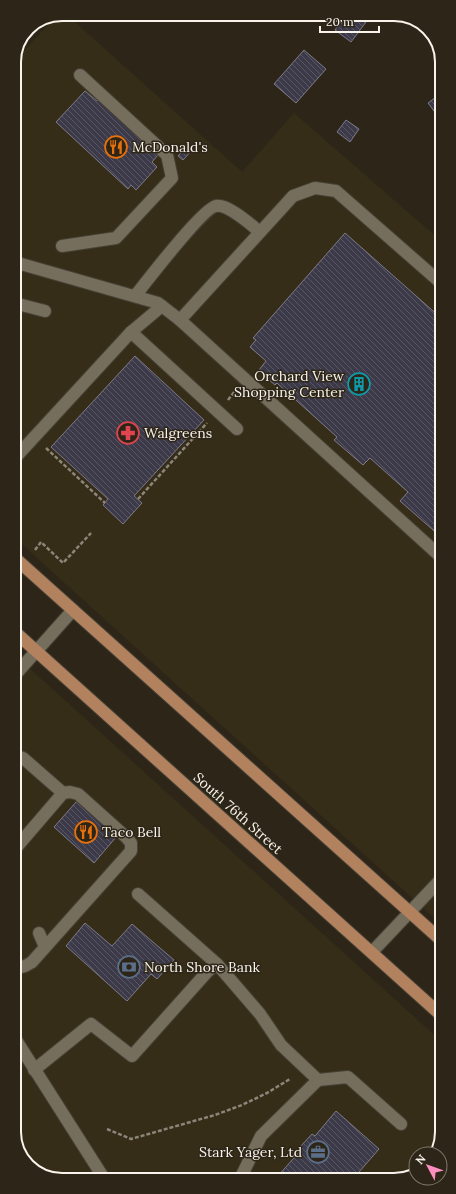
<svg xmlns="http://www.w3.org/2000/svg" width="456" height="1194" font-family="Lora,serif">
<defs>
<pattern id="building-back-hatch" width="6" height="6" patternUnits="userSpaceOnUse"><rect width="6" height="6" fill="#3c3a49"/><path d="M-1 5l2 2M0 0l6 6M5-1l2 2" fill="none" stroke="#595763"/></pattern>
</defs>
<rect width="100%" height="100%" fill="#2d2618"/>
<g fill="#362d18">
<polygon points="62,14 66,14 242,172 294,113 441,241 442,925 15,538 14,62 55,17"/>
<polygon points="15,655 442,1042 442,1132 439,1140 427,1154 416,1154 416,1166 405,1178 59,1180 33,1170 16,1144"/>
</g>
<g fill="url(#building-back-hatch)" stroke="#7c7a8b">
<polygon points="304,14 312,14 308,19 303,16"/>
<polygon points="346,14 372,14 351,42 335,30"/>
<polygon points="304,50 326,69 296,103 274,84"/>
<polygon points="85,91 97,101 100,98 141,136 139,138 158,155 152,162 157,167 136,190 131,185 128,189 56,122"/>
<polygon points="440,94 440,119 428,103"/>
<polygon points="346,120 359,129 350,142 337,132"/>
<polygon points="188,145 193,149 183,160 178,156"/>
<polygon points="345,233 441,318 441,537 400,501 408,492 370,458 363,465 334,440 337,437 277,383 275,385 262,374 263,373 259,370 266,361 250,347 256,340 253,338"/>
<polygon points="135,356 204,420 134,496 142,503 123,524 103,505 108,499 51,447"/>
<polygon points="77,801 117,836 94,863 54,827"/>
<polygon points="85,923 112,946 132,924 174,960 157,979 151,974 127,1001 66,946"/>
<polygon points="336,1111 379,1149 353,1179 280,1179 277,1177 301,1150 299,1148 312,1134 315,1136"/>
</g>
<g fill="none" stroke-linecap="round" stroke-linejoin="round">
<g stroke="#474136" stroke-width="14">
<g id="minor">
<polyline points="62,246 116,238 172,178 167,155 80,75"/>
<polyline points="14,262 158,303 180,320 293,196 315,188 336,191 441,283"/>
<path d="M 135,296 C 146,282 204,207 216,206 C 228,204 250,224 260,232"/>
<polyline points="14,303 45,311"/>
<polyline points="180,320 441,557"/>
<polyline points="131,332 237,429"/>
<polyline points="15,458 131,332 162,306"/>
<polyline points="15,675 73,610"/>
<polyline points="15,755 23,758 63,793 15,849"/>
<polyline points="138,894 217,964"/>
<polyline points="39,933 45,947"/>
<polyline points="372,952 442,878"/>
<path d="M 15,966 C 22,969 27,965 32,962 L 131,851 L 131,843 L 126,837 L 78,794 L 70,792 L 63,793"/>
<polyline points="16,1040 105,1180"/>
<polyline points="34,1070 91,1024 132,1056 208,971 217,964 260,1014 281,1045 318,1080 261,1136 240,1179"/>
<polyline points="318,1080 348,1077 401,1124"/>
</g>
</g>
<g stroke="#474136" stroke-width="14">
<g id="major">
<polyline points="27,32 31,27"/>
<polyline points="15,558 442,941"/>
<polyline points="15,632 442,1016"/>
</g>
</g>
<g stroke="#8c867a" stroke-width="2.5" stroke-dasharray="4 2" stroke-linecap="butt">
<polyline points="228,400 235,391"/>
<polyline points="46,448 105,503"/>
<polyline points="138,499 207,423"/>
<polyline points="35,550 41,542 63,563 91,533"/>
<polyline points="107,1129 131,1139 215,1115 242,1105 267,1093 290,1079"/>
<polyline points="63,1180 69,1180"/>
</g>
<use href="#minor" stroke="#756e5d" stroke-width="12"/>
<use href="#major" stroke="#b2825f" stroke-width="12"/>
</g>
<defs>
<g id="restaurant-ring" transform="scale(1.15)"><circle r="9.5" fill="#2d2618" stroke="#e8710a" stroke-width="1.5"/><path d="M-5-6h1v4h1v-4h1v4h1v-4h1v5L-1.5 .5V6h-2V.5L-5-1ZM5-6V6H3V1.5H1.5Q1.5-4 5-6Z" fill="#e8710a"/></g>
<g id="building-ring" transform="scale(1.15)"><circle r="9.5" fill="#2d2618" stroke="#0f9aa8" stroke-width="1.5"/><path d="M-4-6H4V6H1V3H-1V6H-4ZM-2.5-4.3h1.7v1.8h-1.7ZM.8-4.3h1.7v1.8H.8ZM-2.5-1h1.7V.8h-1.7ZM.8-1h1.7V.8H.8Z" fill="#0f9aa8"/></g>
<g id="pharmacy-ring" transform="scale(1.15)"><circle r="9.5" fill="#2d2618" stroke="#e0444e" stroke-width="1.5"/><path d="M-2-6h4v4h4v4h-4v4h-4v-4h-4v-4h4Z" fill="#e0444e"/></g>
<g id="bank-ring" transform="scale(1.15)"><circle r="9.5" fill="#2d2618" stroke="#5c6f8a" stroke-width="1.5"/><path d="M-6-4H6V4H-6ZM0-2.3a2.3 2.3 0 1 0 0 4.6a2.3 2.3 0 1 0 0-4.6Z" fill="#5c6f8a"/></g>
<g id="office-ring" transform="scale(1.15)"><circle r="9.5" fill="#2d2618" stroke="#5c6f8a" stroke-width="1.5"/><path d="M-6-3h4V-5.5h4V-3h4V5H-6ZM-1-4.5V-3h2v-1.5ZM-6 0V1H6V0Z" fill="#5c6f8a"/></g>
</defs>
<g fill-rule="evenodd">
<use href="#restaurant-ring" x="116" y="147"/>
<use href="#building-ring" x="359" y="384"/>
<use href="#pharmacy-ring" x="128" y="433"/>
<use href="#restaurant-ring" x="86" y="832"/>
<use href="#bank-ring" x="129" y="967"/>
<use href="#office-ring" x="318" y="1152"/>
</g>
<g text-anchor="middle" stroke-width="3" stroke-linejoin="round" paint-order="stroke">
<g font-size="14" fill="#f9f4eb" stroke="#2d2618" text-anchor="start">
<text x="132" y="152">McDonald's</text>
<text x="344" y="381" text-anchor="end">Orchard View<tspan x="344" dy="16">Shopping Center</tspan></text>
<text x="144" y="438">Walgreens</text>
<text x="102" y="837">Taco Bell</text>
<text x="144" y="972">North Shore Bank</text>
<text x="302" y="1157" text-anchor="end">Stark Yager, Ltd</text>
</g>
<g font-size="14" fill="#f9f4eb" stroke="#2d2618">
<text transform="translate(238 813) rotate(42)" y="5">South 76th Street</text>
</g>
</g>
<path d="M0 0H456V1194H0ZM62 21H394A41 41 0 0 1 435 62V1132A41 41 0 0 1 394 1173H62A41 41 0 0 1 21 1132V62A41 41 0 0 1 62 21Z" fill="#2d2618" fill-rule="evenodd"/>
<path fill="none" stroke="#f9f4eb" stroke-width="2" d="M62 21H394A41 41 0 0 1 435 62V1132A41 41 0 0 1 394 1173H62A41 41 0 0 1 21 1132V62A41 41 0 0 1 62 21Z"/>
<g transform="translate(428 1166) rotate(311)"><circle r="19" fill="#2d2618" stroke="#7f786c"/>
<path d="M0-3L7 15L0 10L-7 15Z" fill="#fd8ebf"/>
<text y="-6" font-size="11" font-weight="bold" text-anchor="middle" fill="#f9f4eb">N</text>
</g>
<path d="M320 26v6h59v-6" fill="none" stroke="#f9f4eb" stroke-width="2"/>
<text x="326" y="26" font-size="12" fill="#f9f4eb" stroke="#2d2618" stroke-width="3" paint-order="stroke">20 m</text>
</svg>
